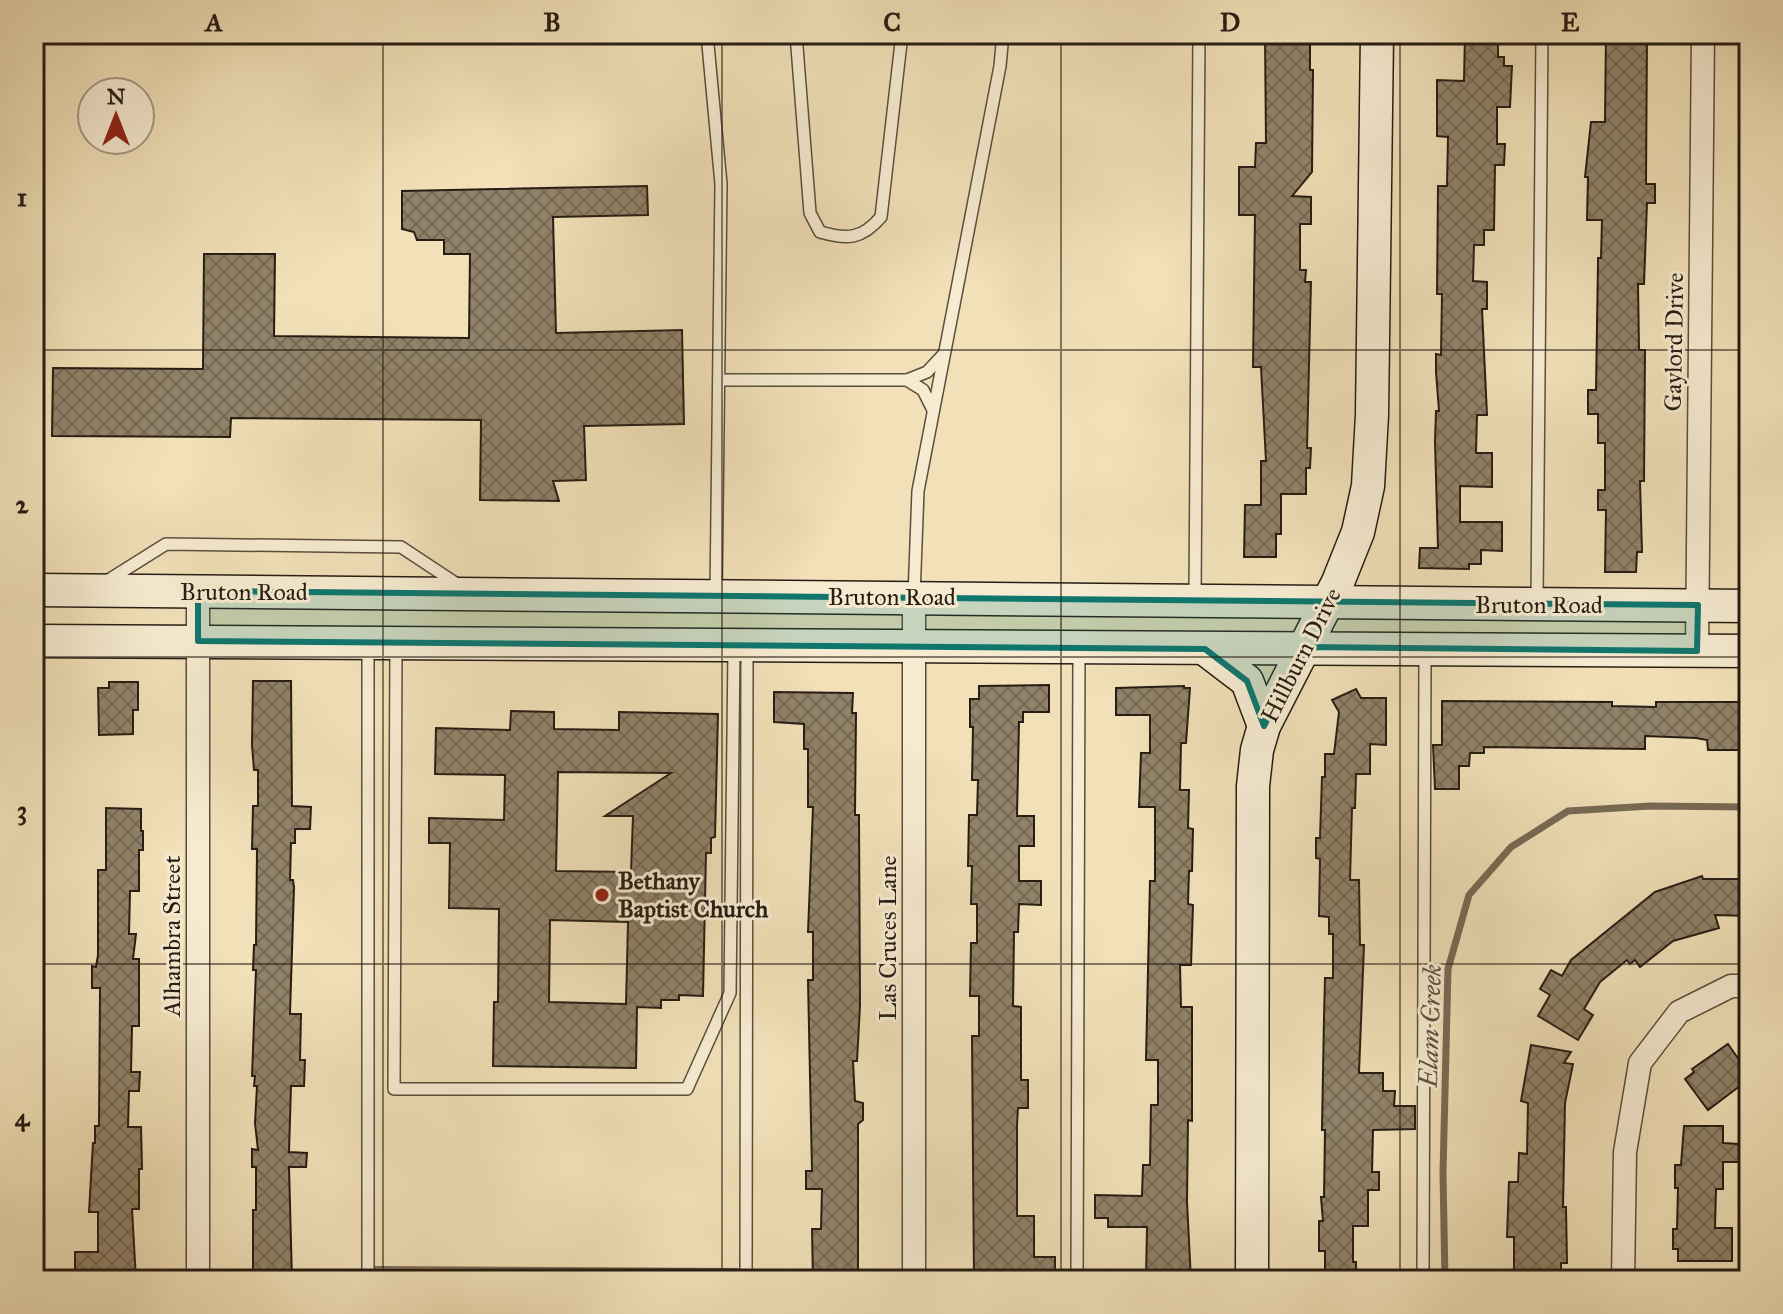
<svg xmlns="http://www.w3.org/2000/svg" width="1783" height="1314" font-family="'IM FELL Great Primer',serif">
<defs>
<pattern id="grass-dots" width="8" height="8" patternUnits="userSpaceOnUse" patternTransform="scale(2)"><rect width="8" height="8" fill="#cfbf9c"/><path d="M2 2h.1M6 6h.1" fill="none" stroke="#b2a486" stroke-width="1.8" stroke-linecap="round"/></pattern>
<pattern id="building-cross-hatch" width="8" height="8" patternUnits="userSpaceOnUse" patternTransform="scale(2)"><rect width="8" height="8" fill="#908269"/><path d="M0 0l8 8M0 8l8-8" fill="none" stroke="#766a55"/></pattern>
</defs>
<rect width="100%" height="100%" fill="#f1e0b8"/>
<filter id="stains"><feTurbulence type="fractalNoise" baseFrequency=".0025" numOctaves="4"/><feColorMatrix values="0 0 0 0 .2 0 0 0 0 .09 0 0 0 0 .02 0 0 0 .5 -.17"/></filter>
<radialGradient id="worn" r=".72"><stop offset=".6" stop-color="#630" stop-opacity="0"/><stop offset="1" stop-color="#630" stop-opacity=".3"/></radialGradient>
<polygon fill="url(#grass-dots)" stroke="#7b6e58" stroke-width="2" points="375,1267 737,1269 737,1280 375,1280"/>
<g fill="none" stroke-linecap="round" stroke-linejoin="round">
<polyline stroke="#776a55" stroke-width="7" points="1445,1280 1443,1173 1448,969 1469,895 1511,847 1568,811 1650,806 1749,807"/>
</g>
<g fill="url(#building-cross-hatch)" stroke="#271d14" stroke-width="2" fill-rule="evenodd">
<polygon points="1265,34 1310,34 1310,70 1313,70 1312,172 1292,196 1311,197 1311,224 1300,224 1300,270 1306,270 1305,282 1311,282 1307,448 1311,448 1310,468 1306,468 1306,494 1281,494 1281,534 1276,534 1276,557 1244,557 1245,505 1261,505 1261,461 1266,461 1261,367 1253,367 1255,215 1239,215 1239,167 1255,167 1256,143 1266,143"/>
<polygon points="1465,34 1498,34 1498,57 1504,57 1504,66 1512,66 1510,107 1497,107 1497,144 1505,144 1504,165 1495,165 1494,230 1484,230 1484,245 1474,245 1473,281 1487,282 1487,309 1482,309 1487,415 1477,415 1476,453 1492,453 1492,487 1460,486 1460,522 1502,522 1502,551 1481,550 1481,564 1469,564 1469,569 1419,568 1420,548 1438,548 1435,442 1436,411 1439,411 1436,372 1436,354 1441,355 1442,294 1437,294 1438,186 1447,186 1448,137 1437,136 1437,80 1464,81"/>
<polygon points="1606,34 1647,34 1646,184 1655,184 1655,203 1647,203 1644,284 1638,284 1639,350 1645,350 1644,481 1640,481 1642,552 1637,552 1636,572 1605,572 1606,510 1598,510 1598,490 1605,490 1605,443 1598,443 1598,414 1588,414 1588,390 1596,390 1598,262 1598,258 1601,258 1602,220 1587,220 1588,177 1585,177 1591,122 1605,122"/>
<polygon points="647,186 648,215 553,217 556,333 682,330 684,424 584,426 586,480 553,481 559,501 480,500 481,420 231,418 230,437 52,436 53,368 203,369 204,254 275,254 274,336 469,338 470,254 444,254 444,240 417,240 414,232 402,229 402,191"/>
<polygon points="253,681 291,681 292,806 311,807 310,829 295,829 295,843 291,843 290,880 293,880 294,887 290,1014 301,1014 300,1060 305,1060 304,1086 291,1086 289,1152 307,1153 306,1167 289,1167 292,1280 253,1280 253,1210 256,1210 256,1167 252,1167 252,1149 258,1150 255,1123 257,1086 254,1086 255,1076 252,1076 256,970 253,970 254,945 256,945 257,849 252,849 253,806 258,806 258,770 254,770 252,745"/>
<polygon points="109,682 138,682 138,710 133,710 133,734 99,735 98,688 109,688"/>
<polygon points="1049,685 1049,712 1023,712 1023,722 1019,722 1017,816 1034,816 1034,846 1019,846 1019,881 1041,881 1041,905 1019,904 1018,932 1014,932 1013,1006 1021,1007 1021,1080 1028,1080 1028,1108 1018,1108 1017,1125 1017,1216 1034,1216 1034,1257 1055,1257 1055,1280 974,1280 972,1036 979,1036 979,996 970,996 971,943 977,943 977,904 971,904 972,866 968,866 969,815 977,815 978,780 972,780 973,727 970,727 970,699 979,699 979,686"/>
<polygon points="1184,686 1184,688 1190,688 1186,743 1181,743 1180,790 1189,790 1188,828 1193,829 1192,871 1189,871 1188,904 1193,905 1191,965 1180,965 1181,1007 1192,1007 1192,1121 1188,1120 1187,1202 1191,1280 1146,1280 1147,1227 1108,1227 1108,1218 1095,1218 1095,1195 1142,1196 1143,1165 1150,1165 1151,1105 1158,1105 1158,1060 1146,1060 1150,881 1155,881 1155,807 1139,807 1141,753 1150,753 1150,715 1116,715 1116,688"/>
<polygon points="1356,689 1361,698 1386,698 1386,745 1370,744 1370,774 1356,774 1355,808 1352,808 1350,880 1359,880 1360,945 1364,945 1359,1073 1383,1073 1383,1091 1395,1091 1394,1106 1415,1106 1415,1129 1373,1130 1372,1172 1379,1172 1379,1190 1368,1190 1368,1226 1353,1226 1353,1262 1356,1262 1356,1280 1325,1280 1325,1251 1319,1251 1319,1221 1323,1221 1321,1197 1324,1197 1325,1130 1322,1130 1324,1017 1325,978 1333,978 1333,934 1329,934 1329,917 1319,916 1320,859 1316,858 1316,838 1320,838 1322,777 1325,777 1325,754 1334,754 1339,712 1332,700"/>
<polygon points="774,692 853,693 852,713 856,713 855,815 859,815 860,1006 857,1061 853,1061 855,1101 863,1103 863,1120 858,1124 858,1280 813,1280 812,1229 821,1229 822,1189 806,1189 806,1171 812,1171 808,980 813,980 813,932 808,932 813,807 808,807 808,749 804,749 804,724 774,722"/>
<polygon points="1442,701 1612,702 1612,706 1656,707 1656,702 1741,702 1742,750 1708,750 1707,740 1696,738 1645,736 1645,749 1484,747 1484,753 1470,753 1469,766 1459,766 1459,789 1435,789 1433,745 1442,745"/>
<path d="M 511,711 L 554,712 L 554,729 L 619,730 L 619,712 L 718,714 L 715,837 L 711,838 L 711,853 L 706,853 L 703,996 L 679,995 L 679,1000 L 661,1000 L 661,1008 L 637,1007 L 636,1068 L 493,1066 L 494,1002 L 498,1002 L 499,909 L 449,908 L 450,843 L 429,843 L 429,818 L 504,820 L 505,775 L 435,774 L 436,728 L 510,730 ZM 558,772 L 671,773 L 605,816 L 633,816 L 631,872 L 556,871 ZM 550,920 L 628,922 L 626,1004 L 549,1002 Z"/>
<polygon points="106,808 141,809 141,831 143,831 143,850 139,850 139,891 130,891 129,934 136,934 133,959 139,959 139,1026 132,1026 131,1072 140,1072 139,1091 129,1091 128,1127 141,1127 142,1169 139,1169 139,1209 132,1209 136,1280 75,1280 75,1252 98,1252 98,1212 89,1212 93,1143 95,1143 95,1126 99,1126 100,988 92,988 92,966 96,967 98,955 98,870 106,870"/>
<polygon points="1702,876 1703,879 1749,879 1749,916 1715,915 1719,928 1673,941 1640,967 1635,960 1630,964 1627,960 1600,982 1584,1009 1593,1015 1578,1040 1538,1016 1550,995 1540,989 1551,970 1562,976 1571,960 1655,892"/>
<polygon points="1728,1044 1749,1074 1749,1079 1708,1110 1685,1079 1694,1072 1692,1069"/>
<polygon points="1531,1045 1571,1052 1564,1063 1573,1064 1565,1103 1563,1207 1566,1207 1567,1263 1561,1263 1561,1279 1550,1280 1514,1280 1514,1237 1507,1237 1509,1182 1518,1182 1519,1153 1527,1154 1528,1103 1521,1101"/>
<polygon points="1684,1126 1723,1126 1723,1143 1739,1144 1739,1162 1723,1162 1723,1189 1716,1189 1715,1228 1732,1228 1732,1261 1678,1261 1678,1249 1673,1249 1673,1229 1677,1229 1678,1188 1675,1188 1675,1165 1681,1165"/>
</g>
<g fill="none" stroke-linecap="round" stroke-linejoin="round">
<g stroke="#5a4e3d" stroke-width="14">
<g id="lane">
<polyline points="707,34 721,184 716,595"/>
<path d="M 796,34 L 810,213 L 820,232 C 848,240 862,239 881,217 L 902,34"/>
<polyline points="720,380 907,380"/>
<polyline points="933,410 923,390 907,380 927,372 943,355"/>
<polyline points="107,581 166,544 401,547 460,586"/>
<polyline points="914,596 918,491 1000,66 1003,34"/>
<polyline points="1195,597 1199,34"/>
<polyline points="1537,601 1542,34"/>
<polyline points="368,644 368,1280"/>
<polyline points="396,648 394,1089 687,1089 730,993 734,649"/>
<polyline points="746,1280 747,649"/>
<polyline points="1077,1280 1079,649"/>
<polyline points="1423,1280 1425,653"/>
</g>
</g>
<g stroke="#5a4e3d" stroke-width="25">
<g id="street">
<polyline points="1697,651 1703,34"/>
<polyline points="198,1280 198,591"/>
<polyline points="914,1280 914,597"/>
<polyline points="1623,1280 1625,1152 1640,1063 1679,1012 1731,986 1749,986"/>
</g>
</g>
<g stroke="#271d14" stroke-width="35">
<g id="secondary">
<polyline points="34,590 1749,606"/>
<polyline points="34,641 1749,651"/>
<polyline points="1205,649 1247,681 1264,726"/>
<polyline points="1252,1280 1253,786 1257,750 1264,726 1338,582 1358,532 1368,486 1372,415 1377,34"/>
</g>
</g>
<use href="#lane" stroke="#f6ebd1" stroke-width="11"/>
<use href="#street" stroke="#f6ebd1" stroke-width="22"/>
<use href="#secondary" stroke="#f6ebd1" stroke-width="32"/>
</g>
<path fill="#0f766e" fill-opacity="0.2" stroke="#0f766e" stroke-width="6" stroke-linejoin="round" d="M 198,591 L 1698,605 L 1697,651 L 1305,647 L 1264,726 L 1247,681 L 1205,649 L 198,641 Z"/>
<path fill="none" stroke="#271d14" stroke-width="2" stroke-opacity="0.55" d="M 383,34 L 383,1280M 722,34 L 722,1280M 1061,34 L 1061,1280M 1400,34 L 1400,1280M 34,350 L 1749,350M 34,657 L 1749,657M 34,964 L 1749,964"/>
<circle fill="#8f2418" stroke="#f6ebd1" stroke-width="3" cx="602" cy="895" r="8"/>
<g text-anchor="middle" stroke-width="6" stroke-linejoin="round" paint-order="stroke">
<g font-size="24" fill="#271d14" stroke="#f6ebd1">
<text transform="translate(1674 342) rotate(-89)" y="8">Gaylord Drive</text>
<text x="244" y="600">Bruton Road</text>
<text x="892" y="605">Bruton Road</text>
<text x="1539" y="613">Bruton Road</text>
<text transform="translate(1301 655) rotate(-63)" y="8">Hillburn Drive</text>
<text transform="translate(172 936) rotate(-90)" y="8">Alhambra Street</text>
<text transform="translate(888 938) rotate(-90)" y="8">Las Cruces Lane</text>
</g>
<g font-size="24" font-weight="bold" fill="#271d14" stroke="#f6ebd1" text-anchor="start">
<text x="618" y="889">Bethany<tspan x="618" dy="28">Baptist Church</tspan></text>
</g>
<g font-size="26" font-style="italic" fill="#5c513f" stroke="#f6ebd1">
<text transform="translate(1430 1026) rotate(-88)" y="9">Elam Creek</text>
</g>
</g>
<rect width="1783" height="1314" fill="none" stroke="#f1e0b8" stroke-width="88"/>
<g transform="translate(116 116)"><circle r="38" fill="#f6ebd1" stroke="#a39985" stroke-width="2"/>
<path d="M0-6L14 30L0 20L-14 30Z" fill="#8f2418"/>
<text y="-12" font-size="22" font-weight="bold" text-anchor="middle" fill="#271d14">N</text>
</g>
<rect x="44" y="44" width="1695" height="1226" fill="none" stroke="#271d14" stroke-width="3"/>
<g font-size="26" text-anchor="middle" font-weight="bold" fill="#271d14">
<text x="214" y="31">A</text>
<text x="552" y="31">B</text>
<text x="892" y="31">C</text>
<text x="1230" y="31">D</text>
<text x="1570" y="31">E</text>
<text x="22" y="206">1</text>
<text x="22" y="513">2</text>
<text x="22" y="819">3</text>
<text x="22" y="1126">4</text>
</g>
<rect width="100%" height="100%" filter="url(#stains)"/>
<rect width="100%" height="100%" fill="url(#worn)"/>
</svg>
